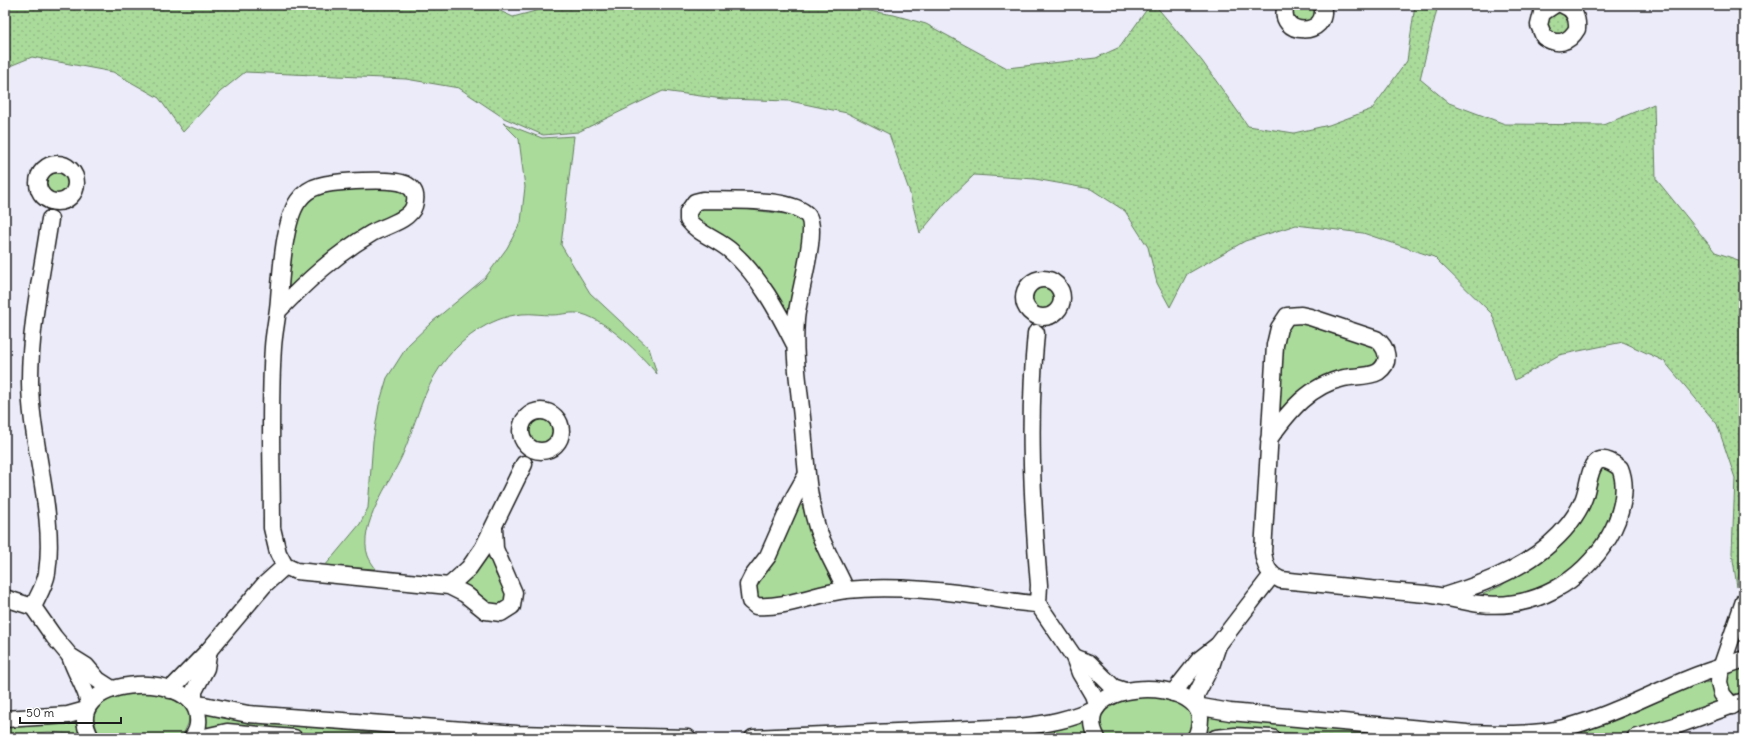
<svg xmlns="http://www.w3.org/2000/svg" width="1749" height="743" font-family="Delius,sans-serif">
<defs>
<pattern id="park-dots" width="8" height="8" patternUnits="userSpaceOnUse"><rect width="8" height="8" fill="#aadb9b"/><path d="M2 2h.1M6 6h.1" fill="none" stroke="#92bb85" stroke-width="1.8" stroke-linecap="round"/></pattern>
</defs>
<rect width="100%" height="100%" fill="#ebebfa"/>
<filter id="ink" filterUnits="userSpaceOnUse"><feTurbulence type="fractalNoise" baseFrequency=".025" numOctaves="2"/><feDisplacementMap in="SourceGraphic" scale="8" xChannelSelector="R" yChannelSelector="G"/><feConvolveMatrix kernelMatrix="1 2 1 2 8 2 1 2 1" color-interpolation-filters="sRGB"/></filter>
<g filter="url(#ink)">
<g fill="#aadb9b" stroke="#637c5c">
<polygon points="1291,5 1317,5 1313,22 1294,22"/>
<path d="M 503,123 L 542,138 L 574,136 L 561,245 L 590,293 L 649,348 L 657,374 C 640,354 608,321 582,314 C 572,311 562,315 552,315 C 542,315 532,313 522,314 C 489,317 458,341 440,367 C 422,393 415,426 402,456 C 390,483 357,526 368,556 C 370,561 373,565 376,569 L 325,566 L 360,524 L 368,508 L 373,441 L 379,405 L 387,378 L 408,345 L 432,322 L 485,278 L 507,248 L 521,222 L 525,187 L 519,139 Z"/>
<circle cx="57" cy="182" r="15"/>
<polygon points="344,187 401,189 410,201 406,208 292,291 285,290 297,212 306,200 321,193"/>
<polygon points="701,208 735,208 793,215 802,222 805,234 788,311 784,313 704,229 694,214"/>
<circle cx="1042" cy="298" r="15"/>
<polygon points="1300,321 1377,348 1380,355 1376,364 1280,415 1276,413 1279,344 1290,323"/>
<circle cx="541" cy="431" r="15"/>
<polygon points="1602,466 1613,470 1618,482 1615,498 1604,532 1587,559 1562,580 1521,598 1478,600 1481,595 1501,586 1551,548"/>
<polygon points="798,502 802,506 812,533 833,580 831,587 782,598 757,600 755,581"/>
<polygon points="489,552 496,575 505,590 507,601 494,610 461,588 464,582"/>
<polygon points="1744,668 1744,693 1734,694 1728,690 1727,679 1732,673"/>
<path d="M 1711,682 L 1713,694 L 1716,700 L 1716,704 L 1647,727 L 1604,738 L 1560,738 C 1580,731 1600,727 1619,719 C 1648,708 1680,685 1711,682 Z"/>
<path d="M 149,692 L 182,700 L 190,713 L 188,724 L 182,737 L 101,738 L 99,736 L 93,717 C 107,689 121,694 149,692 Z"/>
<polygon points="1168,695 1193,711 1193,726 1185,738 1102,738 1099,712 1120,698"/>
<polygon points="203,710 513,738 377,738 226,727 203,728"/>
<polygon points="1208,713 1243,721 1415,738 1346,738 1246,729 1205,731 1209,719"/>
<polygon points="79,719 81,735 49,732 5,735 5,724"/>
<polygon points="1087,719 1085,728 1088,736 1084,738 932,738"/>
</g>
<g fill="url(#park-dots)" stroke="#637c5c">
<polygon points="5,5 487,5 513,17 558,5 833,5 894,15 926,24 1007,68 1096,58 1120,47 1150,5 1155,5 1202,61 1248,126 1294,133 1329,125 1372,109 1407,61 1415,5 1438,5 1420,79 1449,103 1505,124 1603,125 1654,104 1656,179 1715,252 1744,262 1744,536 1737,587 1732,553 1735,478 1717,424 1664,361 1623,342 1559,355 1515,380 1492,314 1434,257 1363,233 1296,225 1245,241 1187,274 1170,307 1157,283 1148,247 1125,211 1091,189 1035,179 974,175 945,203 920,233 909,190 889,134 847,113 790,101 723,99 663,91 578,132 543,135 504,118 459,88 406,79 245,72 220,92 183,132 159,98 113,72 32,57 5,68"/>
<polygon points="1557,9 1572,18 1568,35 1549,35 1546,17"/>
</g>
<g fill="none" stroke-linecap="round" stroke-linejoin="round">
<g stroke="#1c1c1c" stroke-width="19">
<g id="minor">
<path d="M 1286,5 C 1275,37 1331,38 1322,5"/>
<path d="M 1554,5 L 1542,13 L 1539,25 L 1544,37 C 1557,46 1569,43 1577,29 C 1578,18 1574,9 1563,5"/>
<circle cx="57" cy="183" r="19"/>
<circle cx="1043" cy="298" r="19"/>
<path d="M 278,311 C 307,281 336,254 372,233 C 385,226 410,220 414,206 C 417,196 415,189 405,184 C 392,178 334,181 319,186 C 311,188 303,194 298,201 C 284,221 281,273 279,299 C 278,315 274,331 273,347 C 269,407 272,468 272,528 L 278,553 L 285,566 L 296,571 L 449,586 L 465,594 L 486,611 L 501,613 L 512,606 L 514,593 L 495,549 L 494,527"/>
<path d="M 794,343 C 778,311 759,276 732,252 C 718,239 699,235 688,220 L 688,212 L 695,202 L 703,200 C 728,201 793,197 808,216 C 819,231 797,298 796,320 C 793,356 800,392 803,428 C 806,462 807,494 817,527 C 824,549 837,569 846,590"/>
<circle cx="541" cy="431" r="20"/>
<path d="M 1269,439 C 1289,411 1310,385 1344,378 C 1354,376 1369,377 1378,372 C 1392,362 1387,347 1376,339 L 1310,317 L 1301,315 L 1287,316 L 1279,328 L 1275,345 L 1263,552 C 1265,566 1268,574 1281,580 C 1330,585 1378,590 1426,594 C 1444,596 1462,602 1480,604 C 1533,610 1581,583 1609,537 C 1620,518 1629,490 1620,468 C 1589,444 1591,479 1584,498 C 1581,507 1575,516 1569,524 C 1538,563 1490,582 1444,596"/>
<path d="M 806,476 L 794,497 L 768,556 L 752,577 L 748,585 L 750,601 L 756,606 C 784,609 817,593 846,590 C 885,586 926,589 965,594 C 989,597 1013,603 1038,604 L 1039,585 C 1032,501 1028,417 1036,333"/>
<polyline points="449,586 469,568 483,548 524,464"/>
<polyline points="5,598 33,607 54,637 70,656 86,666 98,680 112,689"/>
<path d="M 33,607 C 38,596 45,585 47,573 C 56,514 30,442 30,381 C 30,326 42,272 50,219"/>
<path d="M 1218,645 L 1211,666 L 1196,695 L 1196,706 L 1230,712 L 1467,733 C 1499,734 1532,736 1564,728 C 1611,716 1653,692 1698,675 C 1713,669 1729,665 1744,659"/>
<polyline points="209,650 206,668 194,691 194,703 248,714 517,734 688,738"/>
<path d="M 70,656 C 75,673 86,687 89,704"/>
<polyline points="1074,657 1089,663 1113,687 1125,691"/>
<polyline points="170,690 209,650 264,585 285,566"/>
<polyline points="1173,693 1200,659 1218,645 1272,575"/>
<polyline points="1732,706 1722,694 1719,682 1721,668 1744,601"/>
<polyline points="5,719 68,715 86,710"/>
<path d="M 91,738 C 54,676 196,667 198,718 C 199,726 197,732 192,738"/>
<polyline points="200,738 227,732 294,738"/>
<path d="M 753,738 L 1018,727 C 1046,724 1071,720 1097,707 L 1093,695 L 1080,673 L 1074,657 L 1038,604"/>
<path d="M 1097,738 C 1065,680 1197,674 1200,718 C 1200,725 1199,732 1195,738"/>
<polyline points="1216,738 1235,736 1272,738"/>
<polyline points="1635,738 1675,726 1744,701"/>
</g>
</g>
<use href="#minor" stroke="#fff" stroke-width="16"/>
</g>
</g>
<rect width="1749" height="743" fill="none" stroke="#fff" stroke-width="20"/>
<rect x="10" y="10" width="1729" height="723" fill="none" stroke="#1c1c1c" stroke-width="1.5" filter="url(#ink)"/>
<path d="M20 717v6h101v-6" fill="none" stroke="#1c1c1c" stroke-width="2"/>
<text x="26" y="717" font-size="12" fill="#1c1c1c" stroke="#ffffff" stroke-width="3" paint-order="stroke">50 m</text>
</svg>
